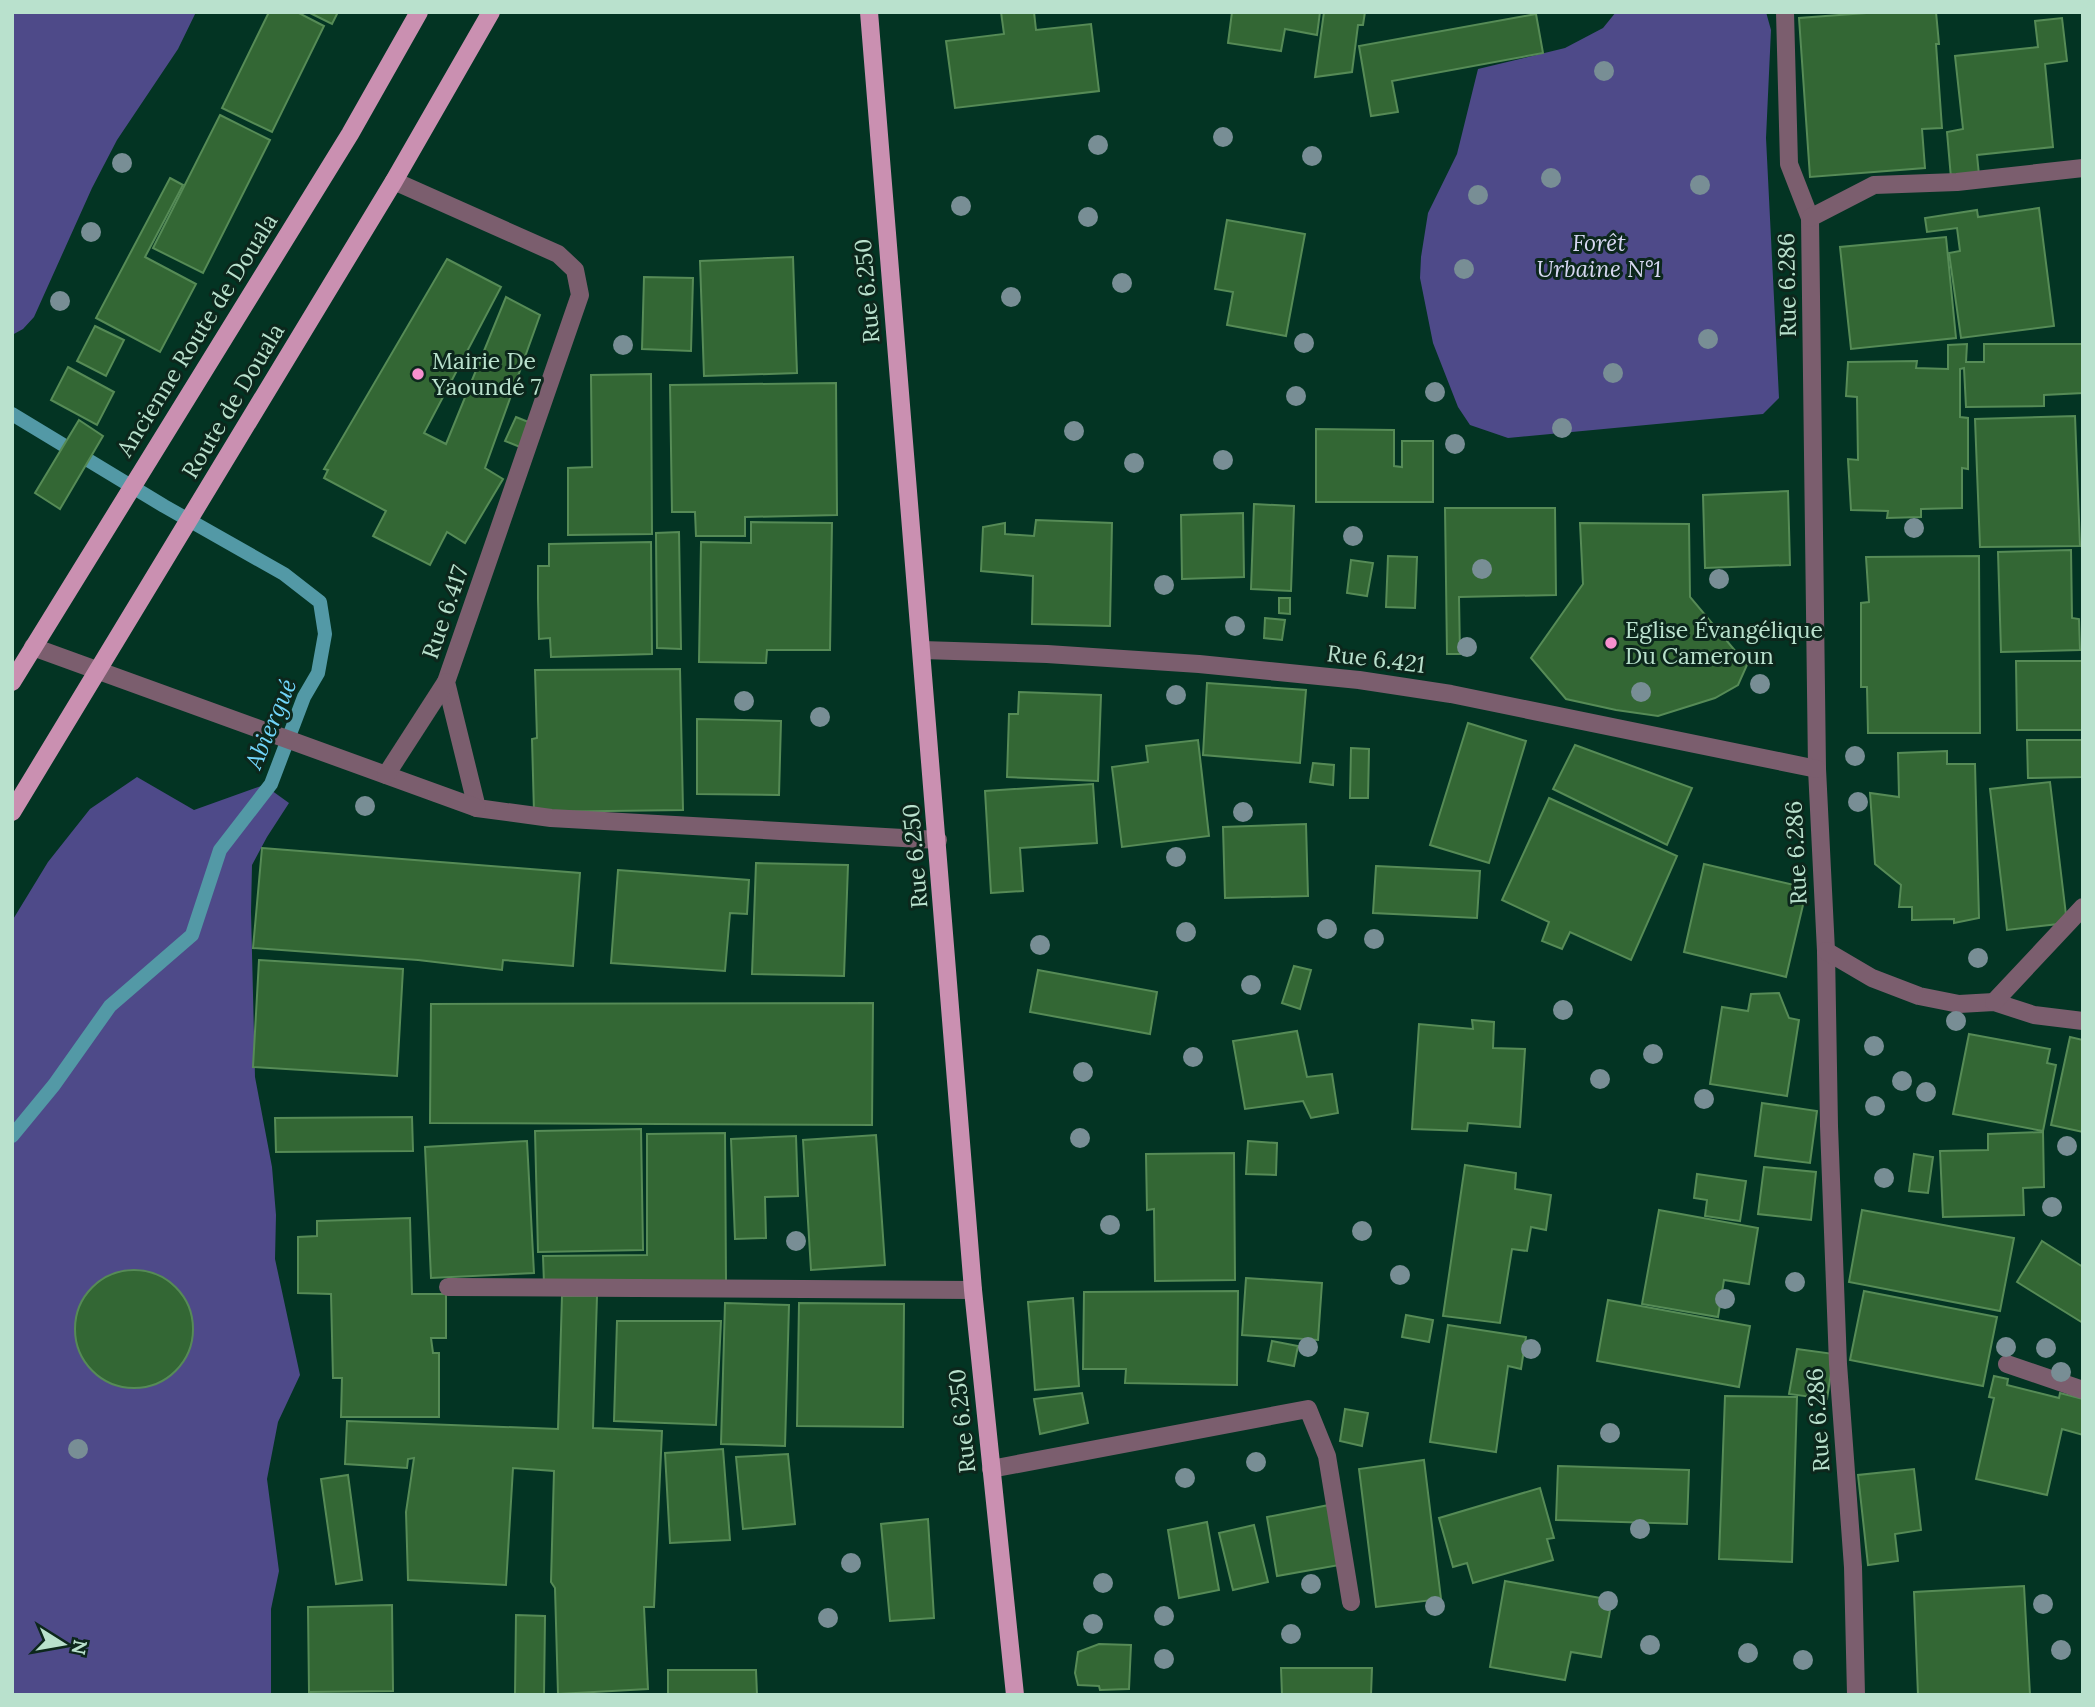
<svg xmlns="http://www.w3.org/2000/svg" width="2095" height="1707" font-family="Lora,serif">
<rect width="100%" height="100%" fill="#033423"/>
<g fill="#4e4a89">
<polygon points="12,12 196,12 178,49 117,140 92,188 34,317 23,329 12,335"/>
<polygon points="1616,12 1766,12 1771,30 1766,138 1779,398 1763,414 1508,438 1470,425 1458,407 1433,343 1420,278 1421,257 1428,213 1457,154 1478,69 1565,48 1603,28"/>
<polygon points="137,777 194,810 264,785 289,803 267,837 252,865 251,912 255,1077 272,1167 276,1215 275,1259 300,1375 278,1422 267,1479 279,1571 271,1609 271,1695 12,1695 12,921 48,862 90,809"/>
</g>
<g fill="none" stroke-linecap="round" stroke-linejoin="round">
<polyline stroke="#5399a6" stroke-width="14" points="12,414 164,506 284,574 320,602 325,634 318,673 304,697 271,784 220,850 192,935 110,1006 54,1085 12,1136"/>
</g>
<g fill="#336734" stroke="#568b56" stroke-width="2">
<polygon points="269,12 297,12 324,26 272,132 222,108"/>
<polygon points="308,12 338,12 332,24"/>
<polygon points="1001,12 1034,12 1036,30 1091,24 1099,91 955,108 946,41 1004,34"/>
<polygon points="1232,12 1320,12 1317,35 1285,29 1281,51 1228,43"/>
<polygon points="1324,12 1365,12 1363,25 1358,25 1352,72 1315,77"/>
<polygon points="1880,12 1936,12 1939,44 1936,44 1942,128 1922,129 1925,168 1810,177 1799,18"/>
<polygon points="1536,14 1543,53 1392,81 1398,112 1371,116 1359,46"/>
<polygon points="2062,18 2067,61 2045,64 2053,147 1977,155 1979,175 1951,178 1947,132 1963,129 1955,56 2038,47 2035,21"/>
<polygon points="220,115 270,140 203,273 153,248"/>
<polygon points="170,178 183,185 145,257 196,284 160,352 96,318"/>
<polygon points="2039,208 2054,326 1961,338 1949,253 1960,251 1957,228 1927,232 1925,218 1977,210 1978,217"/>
<polygon points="1227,220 1305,234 1286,336 1227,325 1233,292 1215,289"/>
<polygon points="1946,237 1956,338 1851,349 1840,247"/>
<polygon points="793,257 797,373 704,376 700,261"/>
<polygon points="447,259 501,287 424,433 446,444 506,297 540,315 485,468 503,479 465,543 447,532 430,565 373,536 386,511 324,478 328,470 324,469"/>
<polygon points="644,277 693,278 691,351 642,349"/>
<polygon points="95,326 124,340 106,376 77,361"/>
<polygon points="1967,344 1966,362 1984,362 1984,344 2083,344 2083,393 2044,395 2044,406 1966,407 1964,368 1960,369 1960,417 1968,418 1968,469 1962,468 1962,508 1921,509 1921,517 1887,518 1888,511 1851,510 1848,459 1858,460 1857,397 1846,396 1848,362 1917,361 1916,368 1948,369 1948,345"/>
<polygon points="68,367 114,392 97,425 51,400"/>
<polygon points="651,374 652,534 568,535 568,468 592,467 591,375"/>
<polygon points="836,383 837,515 745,517 745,536 696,536 695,512 672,512 670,385"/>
<polygon points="2075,416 2080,546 1980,547 1975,419"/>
<polygon points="516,417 531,423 520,447 505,441"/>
<polygon points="79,420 103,436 60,509 35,493"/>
<polygon points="1316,429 1394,430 1394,466 1402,467 1402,441 1433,441 1433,502 1316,502"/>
<polygon points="1788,491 1790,565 1705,568 1703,495"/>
<polygon points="1254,504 1294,506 1291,591 1251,589"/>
<polygon points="1445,508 1555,508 1556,595 1459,597 1460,654 1447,654"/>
<polygon points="1243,513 1244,577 1182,579 1181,515"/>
<polygon points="1036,520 1112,523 1110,626 1032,624 1033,576 981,571 983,527 1005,523 1005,534 1034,536"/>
<polygon points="751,522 832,523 830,650 767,650 766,663 699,662 701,542 751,543"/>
<polygon points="1580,523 1689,524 1690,597 1747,665 1738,685 1715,698 1658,716 1616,710 1566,699 1531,658 1583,584"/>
<polygon points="679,532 681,649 657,648 656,533"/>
<polygon points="651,542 652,654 551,657 550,638 539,639 538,599 538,566 549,566 549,544"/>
<polygon points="2071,550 2072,618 2079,619 2080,650 2001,652 1998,552"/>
<polygon points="1388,556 1417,557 1415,608 1386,607"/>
<polygon points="1979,556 1980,733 1868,733 1867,687 1861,687 1861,603 1869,602 1866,557"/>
<polygon points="1351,560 1373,563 1367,596 1347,593"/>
<polygon points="1279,598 1290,598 1290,614 1279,613"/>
<polygon points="1265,618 1285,620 1282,640 1264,638"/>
<polygon points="2016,661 2083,661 2083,730 2017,730"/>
<polygon points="680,669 683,810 534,812 532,739 537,738 535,670"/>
<polygon points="1207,683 1306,690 1300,763 1203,755"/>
<polygon points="1019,692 1101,695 1098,781 1007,777 1009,714 1018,714"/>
<polygon points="697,719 781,721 779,795 697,794"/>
<polygon points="1468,723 1526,741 1489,863 1430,845"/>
<polygon points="1198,740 1209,836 1122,847 1112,767 1148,762 1146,746"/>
<polygon points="2027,740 2083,740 2083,777 2028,778"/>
<polygon points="1575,745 1692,788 1667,845 1553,789"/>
<polygon points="1351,748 1369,749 1368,798 1350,798"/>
<polygon points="1947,751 1947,764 1975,764 1979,918 1954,923 1954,919 1912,920 1912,907 1899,907 1901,885 1875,864 1870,793 1899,797 1898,753"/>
<polygon points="1313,763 1334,765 1333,785 1310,782"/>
<polygon points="2050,782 2067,923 2007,930 1990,789"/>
<polygon points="1093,784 1097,843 1020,848 1023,891 991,893 985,791"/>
<polygon points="1549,798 1677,856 1631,960 1570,932 1562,949 1542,941 1549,922 1502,900"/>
<polygon points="1306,824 1308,896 1225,898 1223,827"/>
<polygon points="262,848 580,873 573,966 503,960 502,970 418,960 253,948"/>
<polygon points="756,863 848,865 844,976 752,974"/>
<polygon points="1704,864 1807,888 1786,977 1684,952"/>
<polygon points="1376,866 1480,871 1477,918 1373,913"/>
<polygon points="618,870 749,880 747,914 730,913 725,971 611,963"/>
<polygon points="259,960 403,969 397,1076 253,1067"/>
<polygon points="1294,966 1311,970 1300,1009 1282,1003"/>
<polygon points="1038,970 1157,992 1150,1034 1030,1012"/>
<polygon points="1779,993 1789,1018 1799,1020 1787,1096 1710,1084 1722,1007 1748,1011 1751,994"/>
<polygon points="873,1003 872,1125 430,1123 431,1004"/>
<polygon points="1472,1020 1494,1022 1493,1048 1525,1049 1520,1127 1468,1123 1467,1131 1412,1129 1419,1024 1473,1029"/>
<polygon points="1297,1031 1307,1077 1332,1074 1338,1113 1311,1118 1303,1101 1245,1109 1233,1041"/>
<polygon points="1969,1034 2050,1049 2047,1063 2056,1065 2043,1131 1953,1114"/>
<polygon points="2070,1037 2083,1040 2083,1132 2051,1125"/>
<polygon points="1762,1103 1817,1111 1810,1163 1755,1156"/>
<polygon points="412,1117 413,1151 276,1152 275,1118"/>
<polygon points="641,1129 643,1250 538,1252 535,1131"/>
<polygon points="2043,1132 2044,1187 2023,1188 2024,1215 1943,1217 1940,1151 1988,1150 1988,1134"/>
<polygon points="725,1133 726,1282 544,1284 543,1256 647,1255 647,1134"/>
<polygon points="876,1135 885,1265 811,1270 803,1140"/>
<polygon points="796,1136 798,1196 765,1197 766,1238 735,1239 731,1139"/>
<polygon points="527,1141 534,1273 431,1278 425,1147"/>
<polygon points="1248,1141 1277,1143 1276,1175 1246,1174"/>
<polygon points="1234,1153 1235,1280 1155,1281 1154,1209 1147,1210 1146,1154"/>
<polygon points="1914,1154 1933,1157 1928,1193 1909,1191"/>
<polygon points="1465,1165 1516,1173 1515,1189 1551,1195 1546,1230 1531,1227 1527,1251 1512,1249 1500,1323 1443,1316"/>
<polygon points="1764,1167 1816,1172 1811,1220 1758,1214"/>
<polygon points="1697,1174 1746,1181 1740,1221 1705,1216 1707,1200 1694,1198"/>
<polygon points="1659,1210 1758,1228 1749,1284 1724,1280 1718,1317 1642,1304"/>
<polygon points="1862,1210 2014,1238 2000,1311 1849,1282"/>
<polygon points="410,1218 412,1294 446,1294 446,1338 431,1338 433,1353 439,1353 439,1417 341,1417 342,1378 333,1378 331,1294 298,1293 298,1237 317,1236 317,1221"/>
<polygon points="2042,1241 2083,1267 2083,1323 2017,1282"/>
<circle cx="134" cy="1329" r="59"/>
<polygon points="1246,1278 1322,1283 1318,1340 1242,1335"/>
<polygon points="1238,1291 1237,1385 1125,1383 1126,1369 1083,1369 1084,1292"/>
<polygon points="1864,1291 1997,1317 1983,1386 1850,1360"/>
<polygon points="562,1296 597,1296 593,1428 662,1431 654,1607 644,1607 648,1689 558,1694 555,1588 551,1582 554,1471 513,1468 506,1585 408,1580 406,1512 414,1458 408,1459 407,1468 345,1464 347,1421 558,1429"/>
<polygon points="1073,1298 1079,1386 1035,1390 1028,1302"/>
<polygon points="1608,1300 1750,1326 1739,1387 1597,1361"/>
<polygon points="725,1303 789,1305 785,1446 721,1444"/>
<polygon points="799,1303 904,1304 903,1427 797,1426"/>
<polygon points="1406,1315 1433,1320 1429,1342 1402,1337"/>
<polygon points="617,1321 721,1321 716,1425 614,1421"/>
<polygon points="1448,1325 1526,1337 1521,1369 1508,1366 1496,1452 1430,1442"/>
<polygon points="1272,1341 1298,1346 1294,1366 1268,1361"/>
<polygon points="1797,1349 1834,1354 1827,1399 1789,1394"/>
<polygon points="1994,1376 2008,1379 2007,1385 2059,1398 2060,1393 2083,1399 2083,1435 2062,1429 2047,1495 1976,1479 1994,1398 1989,1397"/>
<polygon points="1082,1393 1088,1423 1040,1434 1034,1399"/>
<polygon points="1725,1396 1797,1397 1792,1562 1719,1559"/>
<polygon points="1345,1409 1368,1413 1362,1446 1340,1441"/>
<polygon points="723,1449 730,1540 670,1543 665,1453"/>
<polygon points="788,1454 795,1524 743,1529 736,1457"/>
<polygon points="1424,1460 1441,1599 1376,1607 1359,1469"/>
<polygon points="1558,1466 1689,1470 1687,1524 1556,1520"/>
<polygon points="1914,1469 1921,1530 1895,1534 1898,1561 1868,1565 1858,1475"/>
<polygon points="348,1475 362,1580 336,1584 321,1479"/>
<polygon points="1540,1488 1554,1538 1547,1539 1553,1560 1473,1583 1467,1563 1453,1567 1439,1518"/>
<polygon points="1334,1504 1345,1564 1277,1576 1267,1517"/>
<polygon points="928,1519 934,1618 890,1621 881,1524"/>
<polygon points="1207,1522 1219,1590 1179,1598 1168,1530"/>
<polygon points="1254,1525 1268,1582 1233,1590 1219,1533"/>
<polygon points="1505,1581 1612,1600 1601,1657 1571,1652 1565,1680 1490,1667"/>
<polygon points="2024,1586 2030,1695 1918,1695 1914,1592"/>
<polygon points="392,1605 393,1691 309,1692 308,1607"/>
<polygon points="516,1615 545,1616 544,1695 515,1695"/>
<polygon points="1099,1644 1131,1645 1129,1689 1100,1690 1099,1686 1078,1685 1075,1673 1078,1652"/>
<polygon points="1281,1668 1372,1668 1371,1695 1282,1695"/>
<polygon points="668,1670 756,1670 757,1695 668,1695"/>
</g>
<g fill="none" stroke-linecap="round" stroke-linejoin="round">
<g stroke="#7b5e6e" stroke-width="18">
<polyline points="1785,12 1789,164 1810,218 1817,769 1826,951 1829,1126 1838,1364 1853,1567 1856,1695"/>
<polyline points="394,181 558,254 575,270 580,295 446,682 477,808 551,818 938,840"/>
<polyline points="1810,218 1874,185 1957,182 2083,168"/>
<polyline points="33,647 477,808"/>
<polyline points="922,650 1047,654 1199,664 1359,680 1451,694 1817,769"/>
<polyline points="386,775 446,682"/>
<polyline points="1826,951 1872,978 1919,996 1959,1004 1994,1002 2034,1015 2083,1021"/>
<polyline points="1994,1002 2083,907"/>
<polyline points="448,1287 973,1290"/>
<polyline points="2007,1364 2083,1390"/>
<polyline points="991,1469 1308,1409 1327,1456 1351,1602"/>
</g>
<g stroke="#ca90b1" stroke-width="18">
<polyline points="869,12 973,1290 1015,1695"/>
<polyline points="12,682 350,134 419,12"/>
<polyline points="12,812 394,181 491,12"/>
</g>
</g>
<g fill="#788e95">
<circle cx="1604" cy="71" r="10"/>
<circle cx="1223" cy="137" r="10"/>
<circle cx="1098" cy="145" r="10"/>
<circle cx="1312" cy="156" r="10"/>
<circle cx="122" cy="163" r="10"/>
<circle cx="1551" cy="178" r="10"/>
<circle cx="1700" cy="185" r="10"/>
<circle cx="1478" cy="195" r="10"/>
<circle cx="961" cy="206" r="10"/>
<circle cx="1088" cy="217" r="10"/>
<circle cx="91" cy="232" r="10"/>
<circle cx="1464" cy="269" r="10"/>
<circle cx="1122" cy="283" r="10"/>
<circle cx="1011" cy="297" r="10"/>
<circle cx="60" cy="301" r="10"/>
<circle cx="1708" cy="339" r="10"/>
<circle cx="1304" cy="343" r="10"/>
<circle cx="623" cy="345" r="10"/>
<circle cx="1613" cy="373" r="10"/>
<circle cx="1435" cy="392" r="10"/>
<circle cx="1296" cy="396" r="10"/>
<circle cx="1562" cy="428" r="10"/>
<circle cx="1074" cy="431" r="10"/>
<circle cx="1455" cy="444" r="10"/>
<circle cx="1223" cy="460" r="10"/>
<circle cx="1134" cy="463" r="10"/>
<circle cx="1914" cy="528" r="10"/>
<circle cx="1353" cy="536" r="10"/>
<circle cx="1482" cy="569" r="10"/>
<circle cx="1719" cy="579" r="10"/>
<circle cx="1164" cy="585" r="10"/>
<circle cx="1235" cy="626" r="10"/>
<circle cx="1467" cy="647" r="10"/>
<circle cx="1760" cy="684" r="10"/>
<circle cx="1641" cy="692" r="10"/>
<circle cx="1176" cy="695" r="10"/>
<circle cx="744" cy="701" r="10"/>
<circle cx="820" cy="717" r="10"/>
<circle cx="1855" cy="756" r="10"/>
<circle cx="1858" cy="802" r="10"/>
<circle cx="365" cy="806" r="10"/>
<circle cx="1243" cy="812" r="10"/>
<circle cx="1176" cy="857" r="10"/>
<circle cx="1327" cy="929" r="10"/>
<circle cx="1186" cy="932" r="10"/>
<circle cx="1374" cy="939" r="10"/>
<circle cx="1040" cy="945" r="10"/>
<circle cx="1978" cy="958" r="10"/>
<circle cx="1251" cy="985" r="10"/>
<circle cx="1563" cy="1010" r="10"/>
<circle cx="1956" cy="1021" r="10"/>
<circle cx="1874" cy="1046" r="10"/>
<circle cx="1653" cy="1054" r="10"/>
<circle cx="1193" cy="1057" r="10"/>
<circle cx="1083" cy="1072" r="10"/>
<circle cx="1600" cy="1079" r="10"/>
<circle cx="1902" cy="1081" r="10"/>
<circle cx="1926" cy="1092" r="10"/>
<circle cx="1704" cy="1099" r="10"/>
<circle cx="1875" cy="1106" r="10"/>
<circle cx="1080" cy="1138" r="10"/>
<circle cx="2067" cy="1146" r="10"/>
<circle cx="1884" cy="1178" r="10"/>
<circle cx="2052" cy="1207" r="10"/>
<circle cx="1110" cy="1225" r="10"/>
<circle cx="1362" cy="1231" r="10"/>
<circle cx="796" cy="1241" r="10"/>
<circle cx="1400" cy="1275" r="10"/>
<circle cx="1795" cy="1282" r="10"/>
<circle cx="1725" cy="1299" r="10"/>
<circle cx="1308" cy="1347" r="10"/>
<circle cx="2006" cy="1347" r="10"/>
<circle cx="2046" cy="1348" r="10"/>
<circle cx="1531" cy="1349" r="10"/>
<circle cx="2061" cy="1372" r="10"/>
<circle cx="1610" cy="1433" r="10"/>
<circle cx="78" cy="1449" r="10"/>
<circle cx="1256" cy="1462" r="10"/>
<circle cx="1185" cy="1478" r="10"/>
<circle cx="1640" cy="1529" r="10"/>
<circle cx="851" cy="1563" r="10"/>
<circle cx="1103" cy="1583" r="10"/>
<circle cx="1311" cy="1584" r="10"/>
<circle cx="1608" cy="1601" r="10"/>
<circle cx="2043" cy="1604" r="10"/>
<circle cx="1435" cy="1606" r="10"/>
<circle cx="1164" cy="1616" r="10"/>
<circle cx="828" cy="1618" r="10"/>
<circle cx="1093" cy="1624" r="10"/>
<circle cx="1291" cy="1634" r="10"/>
<circle cx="1650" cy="1645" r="10"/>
<circle cx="2061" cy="1650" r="10"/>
<circle cx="1748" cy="1653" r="10"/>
<circle cx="1164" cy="1659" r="10"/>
<circle cx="1803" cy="1660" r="10"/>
</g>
<g fill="#f790ce" stroke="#0c271c" stroke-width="2.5">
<circle cx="418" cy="374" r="7"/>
<circle cx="1611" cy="643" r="7"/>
</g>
<g text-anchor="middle" stroke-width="6" stroke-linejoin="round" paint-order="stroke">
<g font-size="23" font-style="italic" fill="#d7d8f2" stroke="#0c271c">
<text x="1599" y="251">Forêt<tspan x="1599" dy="26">Urbaine N°1</tspan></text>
</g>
<g font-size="23" fill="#b9e1cd" stroke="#0c271c">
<text transform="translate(1787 285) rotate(-91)" y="8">Rue 6.286</text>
<text transform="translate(867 291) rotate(-95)" y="8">Rue 6.250</text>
<text transform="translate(197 335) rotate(-58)" y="8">Ancienne Route de Douala</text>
<text transform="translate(233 401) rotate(-59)" y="8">Route de Douala</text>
<text transform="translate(445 612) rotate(-71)" y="8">Rue 6.417</text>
<text transform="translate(1376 659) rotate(7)" y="8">Rue 6.421</text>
<text transform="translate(1796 853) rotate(-93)" y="8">Rue 6.286</text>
<text transform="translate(915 856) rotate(-95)" y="8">Rue 6.250</text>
<text transform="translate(1818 1420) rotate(-94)" y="8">Rue 6.286</text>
<text transform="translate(962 1421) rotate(-96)" y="8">Rue 6.250</text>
</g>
<g font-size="23" fill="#b9e1cd" stroke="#0c271c" text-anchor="start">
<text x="432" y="369">Mairie De<tspan x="432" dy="26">Yaoundé 7</tspan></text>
<text x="1625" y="638">Eglise Évangélique<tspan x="1625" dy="26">Du Cameroun</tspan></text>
</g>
<g font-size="24" font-style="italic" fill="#71d5fa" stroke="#0c271c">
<text transform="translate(271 724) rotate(-67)" y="8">Abiergué</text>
</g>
</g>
<rect width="2095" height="1707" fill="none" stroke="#b9e1cd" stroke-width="28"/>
<g transform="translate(63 1644) rotate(101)" stroke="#0c271c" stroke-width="5" paint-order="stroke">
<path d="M0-5L12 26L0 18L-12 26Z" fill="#b9e1cd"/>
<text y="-10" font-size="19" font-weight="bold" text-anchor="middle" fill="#b9e1cd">N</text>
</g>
</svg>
